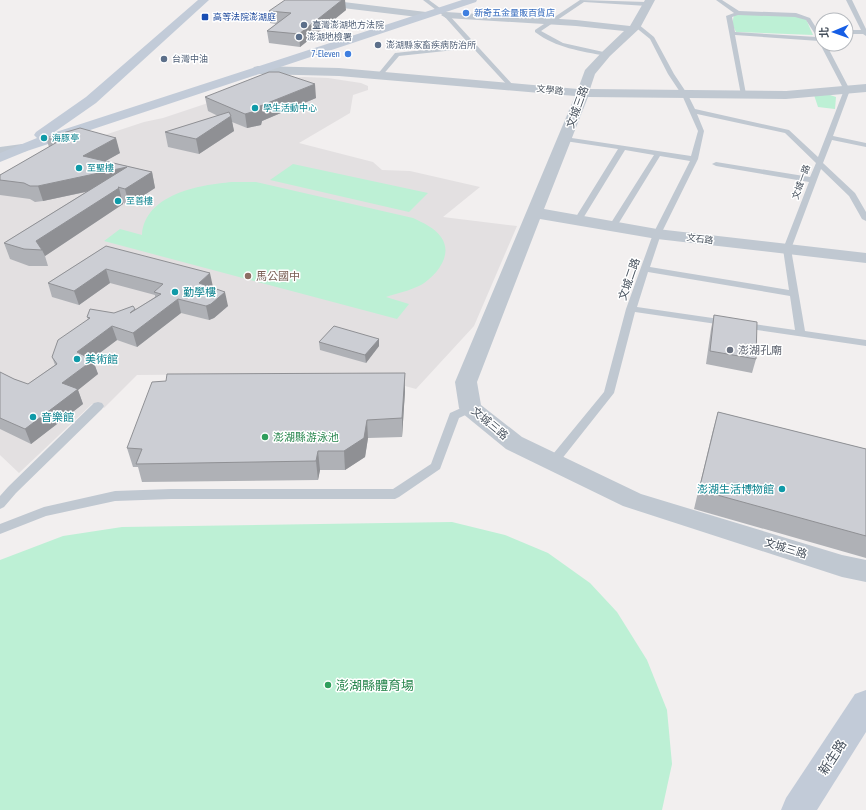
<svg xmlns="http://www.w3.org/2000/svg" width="866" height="810" font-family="'Asap Condensed','Noto Sans TC',sans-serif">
<rect width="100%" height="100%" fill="#f2efef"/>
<polygon fill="#e3e0e1" points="304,77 328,78 361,83 368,86 368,90 353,95 350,113 299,143 373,162 382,170 410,171 480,187 443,217 517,226 474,326 416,389 357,373 137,375 104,408 92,404 19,473 0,455 0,175 50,153 144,122 163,118 280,79"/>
<g fill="#bdf0d5">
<polygon points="741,13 796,16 806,19 813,35 736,32 732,24 734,15"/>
<polygon points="827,94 836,97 835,109 818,107 814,95"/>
<polygon points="293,164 428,193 409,212 270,180"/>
<path d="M 232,182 L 256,182 L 413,218 C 423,223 434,227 441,237 C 454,255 436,276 421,285 C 409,291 398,293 386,297 L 409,304 L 397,319 L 104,241 L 120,229 L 142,235 C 145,194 199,185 232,182 Z"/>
<polygon points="452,522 505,535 548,553 590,583 617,612 647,660 667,710 672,764 662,810 0,810 0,560 63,536 122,527"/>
</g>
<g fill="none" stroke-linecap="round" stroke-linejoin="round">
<g fill="#c0c8d1" fill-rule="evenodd">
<polygon points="423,0 429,0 448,14 513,85 513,87 509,87 473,48 399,56 381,77 377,77 377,75 395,53 470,45 444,16"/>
<path d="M 580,0 L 647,2 L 650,4 L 647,6 L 584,2 L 541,31 L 563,43 L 608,53 L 608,55 L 606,56 C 581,51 556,48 535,32 L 535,30 Z"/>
<path d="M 716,0 L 722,0 L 739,11 L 796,13 L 810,18 L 822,37 L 822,44 L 826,44 L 850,90 L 833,136 L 866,143 L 866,147 L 832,140 L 823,163 L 855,193 L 866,212 L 866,221 L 862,219 L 849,196 L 821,169 L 791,249 L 805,331 L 866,340 L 866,346 L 635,312 L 614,393 L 557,465 L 553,466 L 549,465 L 547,462 L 549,459 L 604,392 L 626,309 L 653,234 L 690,161 L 660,156 L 617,226 L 613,229 L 609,226 L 654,155 L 625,150 L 582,220 L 578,222 L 574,220 L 618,149 L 565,141 L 561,139 L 565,137 L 691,156 L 698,131 L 682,95 L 668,74 L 650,39 L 634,26 L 634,24 L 638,24 L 654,37 L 674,74 L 688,95 L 695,109 L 789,130 L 818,157 L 844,90 L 820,44 L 822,43 L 819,41 L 735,35 L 746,94 L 741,95 L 726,16 L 734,13 ZM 738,15 L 795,17 L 806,20 L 817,37 L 735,32 L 732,17 ZM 697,114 L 785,133 L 816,163 L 810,177 L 716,162 L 712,164 L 716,166 L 809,182 L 783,249 L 789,290 L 650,267 L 661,234 L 698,159 L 704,131 ZM 648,272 L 790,296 L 795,330 L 637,307 Z"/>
<polygon points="846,0 852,0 866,29 866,36 863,34 846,34 846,30 861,30"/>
<polygon points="98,402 102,403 104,406 102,409 16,493 4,507 0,509 0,496 8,487 94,403"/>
<polygon points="470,404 474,405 476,408 474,411 459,418 440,469 399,497 395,499 171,499 115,501 46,516 0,534 0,524 44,507 115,491 171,489 393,489 431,464 450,413"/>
</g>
<g fill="#c0c8d1" fill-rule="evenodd">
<polygon points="296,0 327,0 426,12 431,15 426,18 301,3"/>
<polygon points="645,0 655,0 640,28 610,56 595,74 590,89 786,91 866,84 866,92 786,99 588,97 544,209 657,229 866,253 866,263 657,239 540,219 477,382 481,405 522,437 641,494 842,555 866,560 866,582 842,577 623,506 506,449 462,413 459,408 455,382 575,96 339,76 258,74 254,73 252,70 254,67 258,66 339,68 578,89 585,70 602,52 624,31 576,26 446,18 441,15 446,12 576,20 630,26"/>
</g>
<polygon fill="#c0c8d1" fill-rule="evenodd" points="22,144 27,145 29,148 27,151 0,155 0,147"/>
<g fill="#c2cbd8" fill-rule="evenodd">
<polygon points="198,0 209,0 96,103 53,133 462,0 477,0 476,2 27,151 0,162 0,153 37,138 34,135 36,132 86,97"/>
<polygon points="866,690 866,732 817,810 781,810 786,798 855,694"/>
</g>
</g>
<g fill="#afb1b6">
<polygon points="346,10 300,47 269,43 267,31 276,24 270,23 269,11"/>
<polygon points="205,97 316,98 262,121 261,125 247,128 232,122 234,131 199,154 168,147 165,132 218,116 208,111"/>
<polygon points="46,138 120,153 105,161 152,172 155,188 129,205 123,203 123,204 45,256 48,266 29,266 10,259 4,243 86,192 43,201 35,202 30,199 0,195 0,175 49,147"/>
<polygon points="106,246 213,287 212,287 228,306 214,318 209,320 181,313 137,347 117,340 92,359 98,374 78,390 83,404 31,444 0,429 0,372 14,379 28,384 55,365 52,357 88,319 87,317 135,310 155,297 155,295 110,283 79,305 52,297 48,283"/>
<polygon points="714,315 756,359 752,373 706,364 711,329"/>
<polygon points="379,339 379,346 366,363 320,350 319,342"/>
<polygon points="405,373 405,391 402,437 368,438 365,457 345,470 320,470 318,480 142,482 138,467 133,467 127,448"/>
<polygon points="718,412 866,449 866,558 694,509 713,430"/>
</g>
<g fill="#8f9094">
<polygon points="342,0 345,0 346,10 300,47 299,34"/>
<polygon points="315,84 316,98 262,121 261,125 247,128 245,114 260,106"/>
<polygon points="231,116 234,131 199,154 196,139"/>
<polygon points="116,138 120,153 88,171 83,156"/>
<polygon points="127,167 131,182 43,201 38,186"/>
<polygon points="152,172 155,188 129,205 125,189"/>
<polygon points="119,188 123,204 45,256 42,250 36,241"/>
<polygon points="106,269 110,283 79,305 74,291"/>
<polygon points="210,273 213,287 202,297 199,283"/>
<polygon points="225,292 228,306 214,318 209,320 206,306"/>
<polygon points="178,299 181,313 137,347 133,333"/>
<polygon points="112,326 117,340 82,366 77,352"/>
<polygon points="379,339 379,346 366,363 365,355"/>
<polygon points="93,360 98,374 78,390 83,404 31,444 25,429 62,383"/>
<polygon points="405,373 405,391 402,437 402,418"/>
<polygon points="367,420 368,438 365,457 345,470 344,451"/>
<polygon points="318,451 320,470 318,480 316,461"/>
</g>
<g fill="#ccced4" stroke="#8f9094">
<polygon points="285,0 342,0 299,34 267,31 291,13 269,11"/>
<polygon points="269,72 279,72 315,84 260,106 259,110 245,114 205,97"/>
<polygon points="229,112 231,116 196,139 165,132"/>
<polygon points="80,128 116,138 83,156 152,172 125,189 118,187 119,188 36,241 42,250 24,249 4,243 127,167 38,186 30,186 24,183 0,180 0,175 59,141 46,138"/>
<polygon points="106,246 210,273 199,283 225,292 211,304 206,306 178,299 133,333 112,326 77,352 93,360 62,383 78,389 25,429 0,418 0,372 14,379 28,384 57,364 52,357 58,340 90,318 87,317 90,309 114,313 133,306 135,309 130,313 161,294 154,292 163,284 106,269 74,291 48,283"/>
<polygon points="714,315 757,322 756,359 710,351"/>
<polygon points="334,326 379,339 365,355 319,342"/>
<polygon points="405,373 402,418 367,420 364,438 344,451 318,451 316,461 136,464 142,449 127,448 152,382 166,381 167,374"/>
<polygon points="718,412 866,449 866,536 699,490"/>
</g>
<g fill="#3f7fe0" stroke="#fff" stroke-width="1.5">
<circle cx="466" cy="13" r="4"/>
<circle cx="348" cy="54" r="4"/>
</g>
<rect fill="#1a4fb4" stroke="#fff" stroke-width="1.5" x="201" y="13" width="8" height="8" rx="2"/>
<g fill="#5c6f8a" stroke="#fff" stroke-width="1.5">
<circle cx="304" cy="25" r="4"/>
<circle cx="299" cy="37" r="4"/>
<circle cx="378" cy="45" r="4"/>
<circle cx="164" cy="59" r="4"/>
</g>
<g fill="#0f9aa8" stroke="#fff" stroke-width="1.5">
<circle cx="255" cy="108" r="4"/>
<circle cx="44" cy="138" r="4"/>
<circle cx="79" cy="168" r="4"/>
<circle cx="118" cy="201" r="4"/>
<circle cx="175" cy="292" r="4"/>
<circle cx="77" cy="359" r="4"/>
<circle cx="33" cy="417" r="4"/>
<circle cx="782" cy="489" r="4"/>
</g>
<circle fill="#8d6e63" stroke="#fff" stroke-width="1.5" cx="248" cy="276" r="4"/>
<circle fill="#6b7280" stroke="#fff" stroke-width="1.5" cx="730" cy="350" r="4"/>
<g fill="#2e9e5b" stroke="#fff" stroke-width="1.5">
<circle cx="265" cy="437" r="4"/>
<circle cx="328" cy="685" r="4"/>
</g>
<g text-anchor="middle" stroke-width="3" stroke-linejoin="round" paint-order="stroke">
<g font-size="9" fill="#366cbe" stroke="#fff" text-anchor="start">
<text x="474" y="16">新奇五金量販百貨店</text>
<text x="340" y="57" text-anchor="end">7-Eleven</text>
</g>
<g font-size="9" fill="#164399" stroke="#fff" text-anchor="start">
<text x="213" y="20">高等法院澎湖庭</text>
</g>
<g font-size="9" fill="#4e5e75" stroke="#fff" text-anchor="start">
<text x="312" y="28">臺灣澎湖地方法院</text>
<text x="307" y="40">澎湖地檢署</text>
<text x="386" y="48">澎湖縣家畜疾病防治所</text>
<text x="172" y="62">台灣中油</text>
</g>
<g font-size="9" fill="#47515d" stroke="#fff">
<text transform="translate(550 90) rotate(6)" y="3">文學路</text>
<text transform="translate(801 182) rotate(-70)" y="3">文城一路</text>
<text transform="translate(700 239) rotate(7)" y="3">文石路</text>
</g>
<g font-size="9" fill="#0d838f" stroke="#fff" text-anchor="start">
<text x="263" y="111">學生活動中心</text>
<text x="52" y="141">海豚亭</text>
<text x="87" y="171">至聖樓</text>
<text x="126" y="204">至善樓</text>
</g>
<g font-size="11" fill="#47515d" stroke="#fff">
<text transform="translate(577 107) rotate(-70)" y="4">文城三路</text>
<text transform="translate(629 279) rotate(-71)" y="4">文城二路</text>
<text transform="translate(490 423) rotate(40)" y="4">文城三路</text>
<text transform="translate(786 548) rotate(17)" y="4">文城三路</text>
</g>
<g font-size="11" fill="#785e54" stroke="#fff" text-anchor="start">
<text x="256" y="280">馬公國中</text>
</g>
<g font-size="11" fill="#0d838f" stroke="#fff" text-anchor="start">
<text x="183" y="296">勤學樓</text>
<text x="85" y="363">美術館</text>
<text x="41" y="421">音樂館</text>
<text x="774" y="493" text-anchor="end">澎湖生活博物館</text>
</g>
<g font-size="11" fill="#5b616d" stroke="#fff" text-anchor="start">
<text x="738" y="354">澎湖孔廟</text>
</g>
<g font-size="11" fill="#27864d" stroke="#fff" text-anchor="start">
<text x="273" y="441">澎湖縣游泳池</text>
</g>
<g font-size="13" fill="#27864d" stroke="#fff" text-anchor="start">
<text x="336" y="690">澎湖縣體育場</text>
</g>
<g font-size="13" fill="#47515d" stroke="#fff">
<text transform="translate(832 757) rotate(-57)" y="5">新生路</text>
</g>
</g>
<g transform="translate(834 32) rotate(268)"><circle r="19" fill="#ffffff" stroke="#b5b9be"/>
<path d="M0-3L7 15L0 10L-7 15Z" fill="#165ee5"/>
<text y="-6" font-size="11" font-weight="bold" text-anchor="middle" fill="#47515d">北</text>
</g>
</svg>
